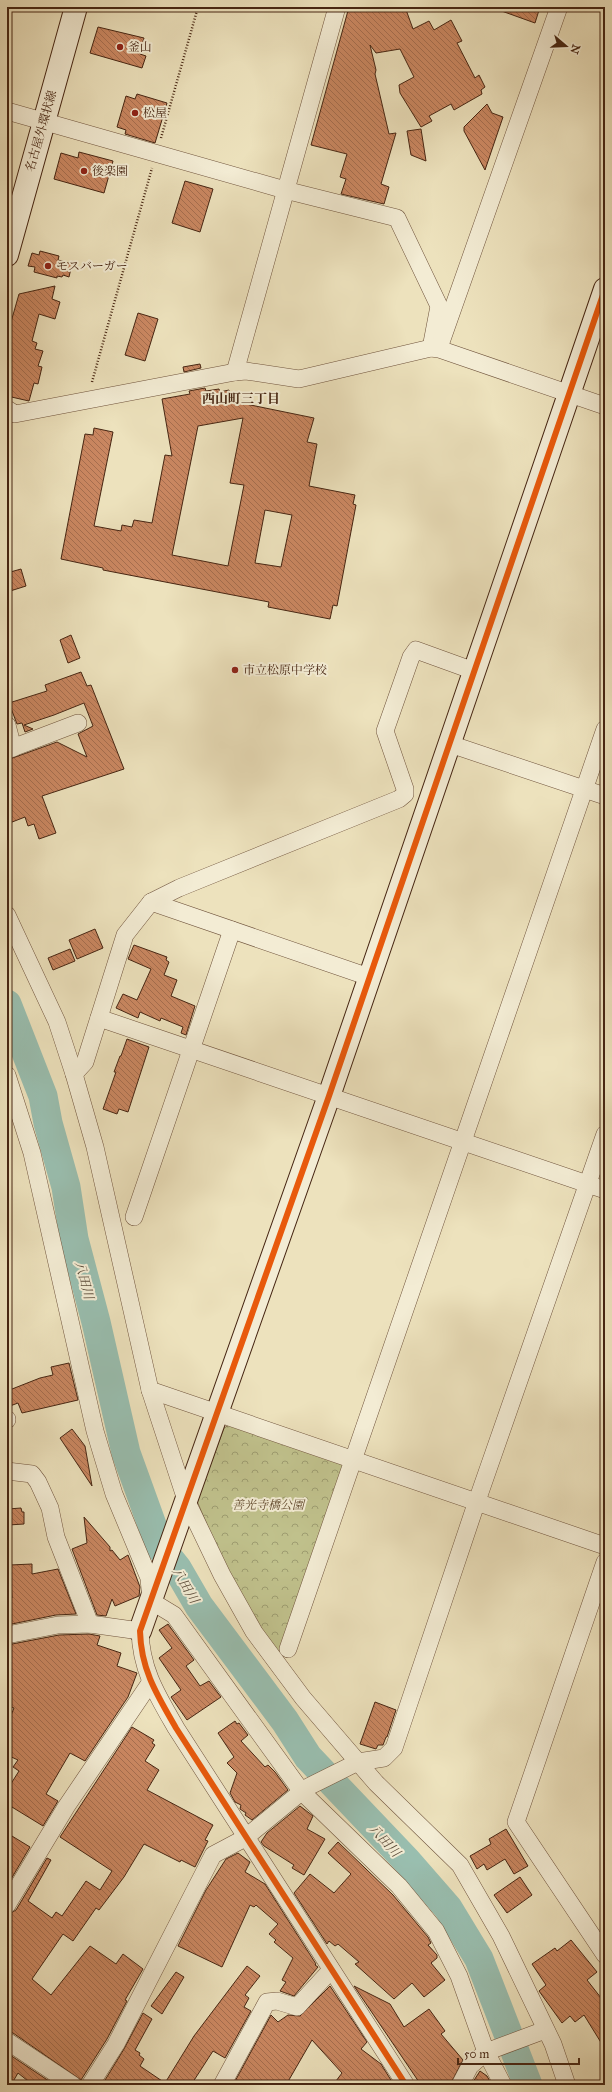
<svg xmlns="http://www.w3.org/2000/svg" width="612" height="2092" font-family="'IM FELL Great Primer','Noto Serif JP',serif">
<defs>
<pattern id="park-crowns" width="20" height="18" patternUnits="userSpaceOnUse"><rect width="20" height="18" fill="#c0c18c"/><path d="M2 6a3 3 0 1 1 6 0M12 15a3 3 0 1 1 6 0" fill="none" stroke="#9e9d71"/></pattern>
<pattern id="building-back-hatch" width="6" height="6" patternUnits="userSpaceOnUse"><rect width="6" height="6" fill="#ca8761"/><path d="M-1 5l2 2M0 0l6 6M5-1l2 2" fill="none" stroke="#a66e4f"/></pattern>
</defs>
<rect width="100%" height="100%" fill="#ede2bd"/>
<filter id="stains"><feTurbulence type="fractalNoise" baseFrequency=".005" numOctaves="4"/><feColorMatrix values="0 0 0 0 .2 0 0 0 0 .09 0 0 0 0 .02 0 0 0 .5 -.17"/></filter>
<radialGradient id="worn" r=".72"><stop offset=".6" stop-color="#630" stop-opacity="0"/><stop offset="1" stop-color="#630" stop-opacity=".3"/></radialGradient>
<path fill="url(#park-crowns)" stroke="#83734f" d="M 231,1424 L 348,1465 L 281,1660 C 244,1612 220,1556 197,1501 L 224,1428 Z"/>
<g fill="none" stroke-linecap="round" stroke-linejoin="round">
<polyline stroke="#99beaf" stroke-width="29" points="7,1004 43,1096 48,1123 66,1187 74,1239 96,1322 126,1453 160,1547 177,1568 199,1606 285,1721 308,1757 407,1861 448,1908 479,1959 528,2085"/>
</g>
<g fill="url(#building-back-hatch)" stroke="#462512" fill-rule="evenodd">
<polygon points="349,7 405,7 413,29 429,21 434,30 451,20 462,41 457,43 475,78 479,75 485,87 481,90 482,94 454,110 451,104 429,116 432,121 421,127 400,93 399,85 414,77 400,49 376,53 370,45 376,70 375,74 389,134 396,133 381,184 389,187 384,204 341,194 346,179 340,177 347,154 311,145"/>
<polygon points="496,7 540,7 535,23 496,9"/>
<polygon points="98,27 144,38 140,54 146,56 142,68 90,53"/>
<polygon points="137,94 167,103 155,143 125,134 126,130 117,127 126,96 135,99"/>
<polygon points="487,104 492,113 503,117 485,170 464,131 464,127"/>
<polygon points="421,129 426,161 411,155 407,131"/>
<polygon points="79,152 113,161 104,193 54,179 61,153 78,158"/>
<polygon points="185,181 213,189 200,232 172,223"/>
<polygon points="40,251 59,256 58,260 72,264 69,277 63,275 62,277 57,276 57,278 34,272 35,267 28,266 32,253 39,255"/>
<polygon points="55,286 52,299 60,302 55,319 39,314 32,341 37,343 35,349 43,351 38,366 42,367 38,384 34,383 29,401 7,396 7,336 19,294"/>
<polygon points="138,313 158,319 145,361 125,355"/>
<polygon points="200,364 201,368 184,372 183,367"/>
<path d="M 205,388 L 206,391 L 219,389 L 220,392 L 229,390 L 231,401 L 314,418 L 307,442 L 317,444 L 309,486 L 355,495 L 353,504 L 356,505 L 337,606 L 333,605 L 330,619 L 268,607 L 269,602 L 103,570 L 103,568 L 61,559 L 85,434 L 93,435 L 94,428 L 113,432 L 94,526 L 121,531 L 122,525 L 132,527 L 134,520 L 152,523 L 165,455 L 172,456 L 162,399 L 190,394 L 189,391 ZM 243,418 L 230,483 L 244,485 L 228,566 L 172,555 L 198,426 ZM 265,510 L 292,515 L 281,567 L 255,563 Z"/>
<polygon points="21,569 26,586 7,592 7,573"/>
<polygon points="71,635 80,658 68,663 60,640"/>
<polygon points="81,672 87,686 91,685 124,769 42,796 56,833 39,839 34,824 28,826 25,817 7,824 7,760 57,742 87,757 78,734 93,726 84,703 54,715 24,725 33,729 25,732 22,723 17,724 9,703 47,691 45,685"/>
<polygon points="95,929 103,948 77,959 69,940"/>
<polygon points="134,945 167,957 166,960 169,962 164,975 177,980 171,996 195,1006 186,1035 181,1033 183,1027 161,1018 160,1021 140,1012 138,1018 116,1008 123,994 137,1000 151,969 128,959"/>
<polygon points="70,949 75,961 53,970 48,958"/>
<polygon points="127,1039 149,1047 128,1112 119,1109 117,1114 103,1109 116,1072 114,1072 120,1056 121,1056"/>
<polygon points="69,1363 78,1400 22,1413 18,1403 10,1406 7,1391 40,1378 53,1375 51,1367"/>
<polygon points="72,1429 85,1446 92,1486 60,1438"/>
<polygon points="21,1508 22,1512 24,1512 24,1524 8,1525 8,1509"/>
<polygon points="84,1517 110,1547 110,1551 112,1550 120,1560 128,1555 140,1587 139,1596 115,1606 112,1599 106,1616 97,1615 72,1549 87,1543"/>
<polygon points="32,1564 32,1574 58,1569 76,1614 56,1615 7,1625 7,1598 12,1598 10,1565"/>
<polygon points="168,1624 194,1660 186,1666 200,1686 209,1681 221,1697 187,1720 171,1697 181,1690 159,1658 172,1648 159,1630"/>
<polygon points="89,1634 100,1636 97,1645 121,1653 117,1666 137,1673 128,1697 85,1761 70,1753 46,1794 58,1801 43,1826 7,1804 7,1790 19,1771 13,1767 18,1760 7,1755 7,1725 14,1708 7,1705 7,1645 59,1635"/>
<polygon points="375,1702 396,1710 387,1737 386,1737 383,1745 378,1745 376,1749 360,1744"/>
<polygon points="235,1721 237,1724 239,1723 248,1735 241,1741 265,1767 268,1765 275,1772 288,1790 252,1820 245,1815 246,1813 240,1809 241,1805 235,1802 230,1793 237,1773 227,1763 234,1757 218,1733"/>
<polygon points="132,1727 154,1740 152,1743 155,1745 145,1761 159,1770 147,1790 213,1825 205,1840 208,1841 195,1867 181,1860 180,1862 144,1844 124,1877 99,1910 96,1908 73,1941 63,1934 32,1979 51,1995 90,1946 116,1964 123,1954 143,1969 125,2000 127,2001 107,2039 81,2080 13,2033 7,2031 7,1915 16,1910 47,1858 51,1860 28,1901 52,1918 56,1912 62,1916 86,1881 100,1890 112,1871 60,1837"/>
<polygon points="300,1806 313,1816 307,1829 325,1839 304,1875 292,1868 294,1865 264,1846 261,1842 267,1833"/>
<polygon points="506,1829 528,1866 514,1874 505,1859 487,1870 484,1864 477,1869 470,1856 491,1844 489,1839"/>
<polygon points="7,1833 30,1847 7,1886"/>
<polygon points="338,1842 393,1895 428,1937 431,1943 428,1945 437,1955 437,1958 431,1963 445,1980 424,1997 412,1983 394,1999 355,1964 359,1962 338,1944 335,1946 329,1941 327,1944 294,1893 310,1874 334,1893 351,1874 328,1853"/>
<polygon points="238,1853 250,1862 245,1872 265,1884 316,1964 315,1965 318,1967 294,1996 280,1991 286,1982 282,1980 293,1958 274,1942 276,1940 269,1934 278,1924 256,1905 254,1907 250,1905 222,1967 178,1946 206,1890 226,1859"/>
<polygon points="520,1877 532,1895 507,1913 494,1895"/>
<polygon points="571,1940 597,1972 587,1980 605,2003 605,2049 584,2015 575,2022 570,2016 562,2023 539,1991 546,1985 532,1964 555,1948 557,1951"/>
<polygon points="247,1966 260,1976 245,1995 249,1998 244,2007 251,2011 225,2058 213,2051 191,2085 102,2085 124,2049 143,2013 152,2019 135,2050 140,2053 139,2055 144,2059 140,2066 165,2083 194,2036"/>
<polygon points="176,1972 184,1977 162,2014 151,2006"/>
<polygon points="330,1986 367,2042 361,2049 381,2064 394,2085 333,2085 342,2073 312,2040 286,2085 257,2085 249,2080 246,2085 233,2085 271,2015 278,2022 288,2015 300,2016"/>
<polygon points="354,1986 390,2004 404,2027 429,2009 445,2031 441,2034 463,2060 450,2085 421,2085"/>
<polygon points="7,2053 55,2085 33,2085 18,2073 11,2085 7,2085"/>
<polygon points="480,2071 487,2076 492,2085 471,2085"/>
</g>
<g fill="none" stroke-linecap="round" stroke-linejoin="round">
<g stroke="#70543d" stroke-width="18">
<g id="street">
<polyline points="7,111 285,190 397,218 439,306 431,348"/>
<polyline points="440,345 559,7"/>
<polyline points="235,372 337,7"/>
<polyline points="7,409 15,414 235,372 246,371 299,379 431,348 439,349 605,406"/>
<polyline points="7,725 13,748"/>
<polyline points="450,744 605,796"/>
<polyline points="7,750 78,723"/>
<polyline points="151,902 369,977"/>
<polyline points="7,915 57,1022 74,1074 95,1147 150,1390 605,1546"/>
<polyline points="99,1018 605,1190"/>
<polyline points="74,1074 85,1062 125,935 151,902 179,888 399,799 405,794 405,789 385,731 411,657 416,650 474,671"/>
<polyline points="7,1075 32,1153 95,1431 114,1494 149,1578 151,1601 174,1615 302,1792 399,1886 436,1931 459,1976 486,2052 503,2085"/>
<polyline points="134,1217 232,930"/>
<polyline points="150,1390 186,1500 222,1575 254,1632 303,1698 376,1783 460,1865 501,1936 553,2044 567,2085"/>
<polyline points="7,1419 7,1420"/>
<polyline points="7,1471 32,1474 38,1482 50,1508 56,1537 90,1624"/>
<polyline points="605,1562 516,1822 605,1955"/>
<path d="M 7,1635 L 58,1625 L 90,1624 L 140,1631 C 141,1670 157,1695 176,1728 L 406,2085"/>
<polyline points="288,1649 605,729"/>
<polyline points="7,1905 66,1807 150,1683"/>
<polyline points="7,2041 73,2085"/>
<polyline points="90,2085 116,2044 213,1855 245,1838 306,1788 358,1762 384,1758 394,1748 477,1501 605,1134"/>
<polyline points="222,2085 267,2002 277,2001 297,2007 331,1970"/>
<polyline points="460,2085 470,2066 486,2052 545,2030"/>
</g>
</g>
<g stroke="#462512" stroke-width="24">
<g id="secondary">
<polyline points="7,255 76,7"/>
<polyline points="140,1631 329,1096 605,289"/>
</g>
</g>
<g stroke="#462512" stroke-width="2.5" stroke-dasharray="1 2" stroke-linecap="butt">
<polyline points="161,138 198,7"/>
<polyline points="92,382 152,168"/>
</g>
<use href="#street" stroke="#f3ecd4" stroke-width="17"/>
<use href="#secondary" stroke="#f3ecd4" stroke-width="22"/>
<g stroke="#f3ecd4" stroke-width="8">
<path id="cycleway" d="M 406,2085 L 176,1728 C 157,1695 141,1670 140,1631 L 329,1096 L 605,289"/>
</g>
<use href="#cycleway" stroke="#e8590c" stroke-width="6"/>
</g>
<g fill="#8f2418" stroke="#f3ecd4" stroke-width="1.5">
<circle cx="120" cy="47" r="4"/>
<circle cx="135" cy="113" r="4"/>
<circle cx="84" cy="171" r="4"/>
<circle cx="48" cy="266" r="4"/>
<circle cx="235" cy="670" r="4"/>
</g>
<g text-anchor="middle" stroke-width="4" stroke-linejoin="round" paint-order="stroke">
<g font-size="12" fill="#462512" stroke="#f3ecd4" text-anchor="start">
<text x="128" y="51">釜山</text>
<text x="143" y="117">松屋</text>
<text x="92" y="175">後楽園</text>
<text x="56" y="270">モスバーガー</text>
<text x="243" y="674">市立松原中学校</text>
</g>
<g font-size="12" fill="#462512" stroke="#f3ecd4">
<text transform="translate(41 131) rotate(-74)" y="4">名古屋外環状線</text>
</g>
<g font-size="12" font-style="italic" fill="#644c30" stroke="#f3ecd4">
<text x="268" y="1509">善光寺橋公園</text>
</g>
<g font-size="13" font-weight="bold" fill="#462512" stroke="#f3ecd4">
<text x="241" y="403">西山町三丁目</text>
</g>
<g font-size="13" font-style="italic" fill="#5b4b39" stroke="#f3ecd4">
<text transform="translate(85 1280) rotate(75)" y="5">八田川</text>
<text transform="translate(186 1585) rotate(59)" y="5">八田川</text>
<text transform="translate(385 1840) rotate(47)" y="5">八田川</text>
</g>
</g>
<rect width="612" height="2092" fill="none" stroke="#ede2bd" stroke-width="24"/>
<rect x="8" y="8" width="596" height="2076" fill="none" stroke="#462512" stroke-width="2"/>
<rect x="12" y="12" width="588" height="2068" fill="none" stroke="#462512"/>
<g transform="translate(566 46) rotate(109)" stroke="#f3ecd4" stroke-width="3" paint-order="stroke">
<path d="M0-3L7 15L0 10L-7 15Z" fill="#462512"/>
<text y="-6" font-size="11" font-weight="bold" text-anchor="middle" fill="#462512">N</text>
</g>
<path d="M458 2058v6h121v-6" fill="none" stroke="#462512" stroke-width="2"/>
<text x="464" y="2058" font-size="12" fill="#462512" stroke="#f3ecd4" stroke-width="3" paint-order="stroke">50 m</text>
<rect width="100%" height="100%" filter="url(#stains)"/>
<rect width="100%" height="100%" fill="url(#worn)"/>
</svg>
